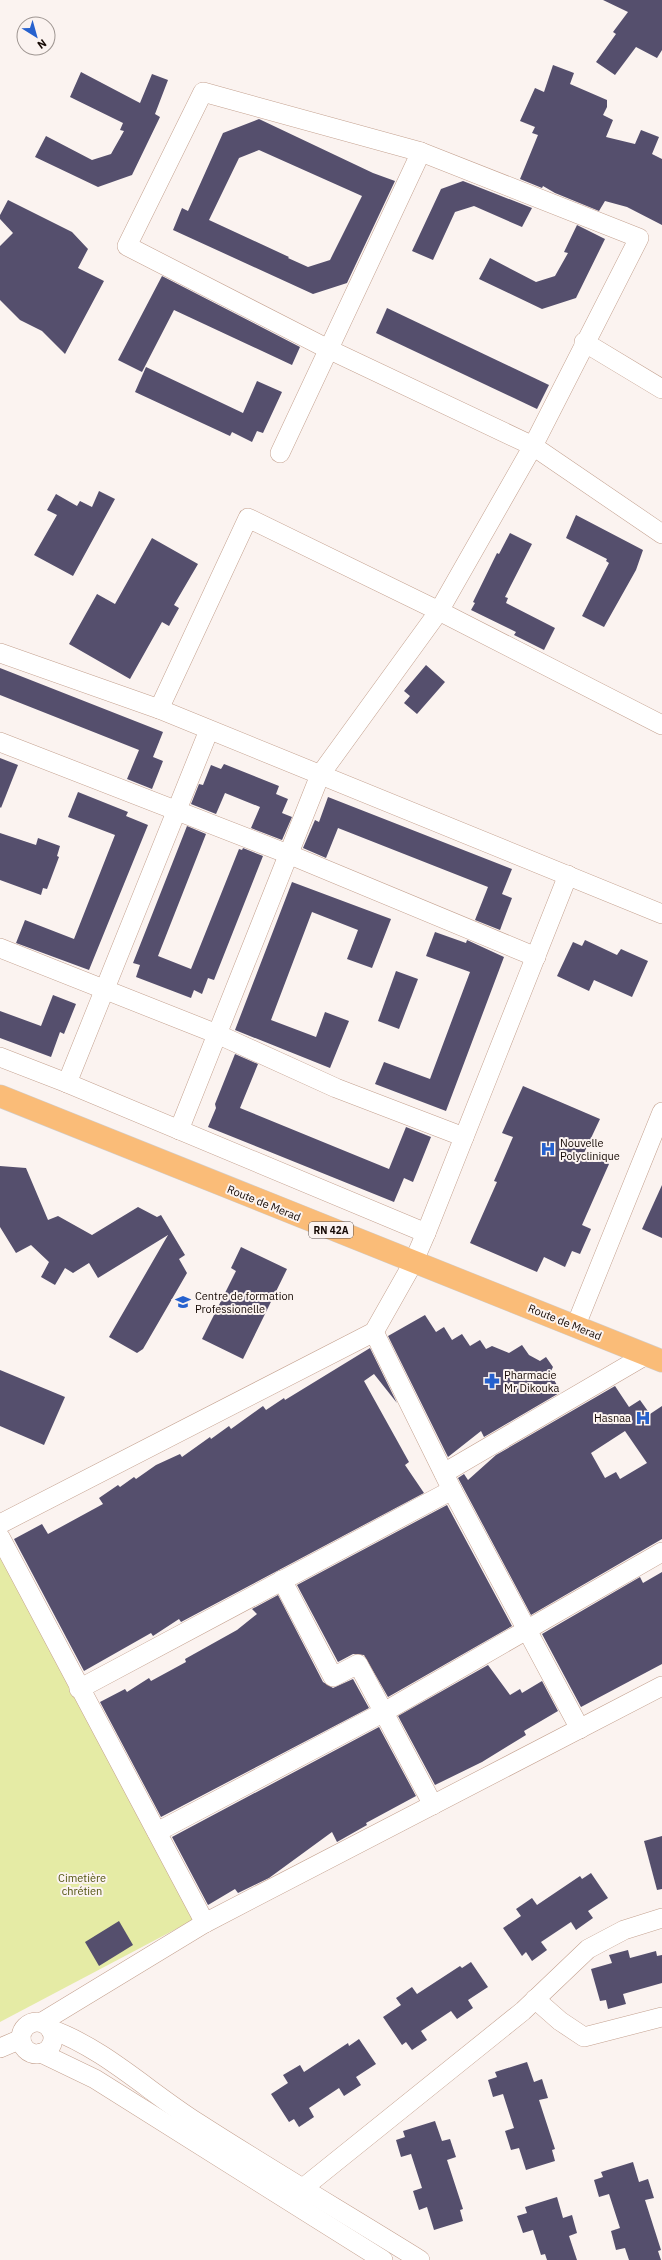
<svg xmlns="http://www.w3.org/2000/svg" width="662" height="2260" font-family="'IBM Plex Sans',sans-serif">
<rect width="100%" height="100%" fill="#fbf3f0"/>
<polygon fill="#e5eba5" points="0,1556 195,1919 0,2022"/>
<g fill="#554f6d" fill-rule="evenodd">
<polygon points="603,0 662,0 662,50 657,58 636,47 615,75 596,62 616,34 613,32 628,12"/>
<polygon points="553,65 574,73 570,84 607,100 607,107 603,115 613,120 606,137 635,144 641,130 659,137 652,154 662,159 662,225 627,207 605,201 599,211 555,193 543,186 542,188 520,179 538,135 532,133 535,127 520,121 535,88 544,92"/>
<polygon points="81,72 140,103 152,74 168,80 155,114 160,117 132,175 98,187 35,157 46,136 92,160 111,154 124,131 120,130 123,123 70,97"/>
<path d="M 259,119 L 373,173 L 395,181 L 347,283 L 313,294 L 173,230 L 182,208 L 188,211 L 223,133 ZM 259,150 L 362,196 L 330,260 L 308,267 L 288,258 L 289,257 L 209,220 L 239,158 Z"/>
<polygon points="463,181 532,208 522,227 474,206 455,212 433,260 412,251 441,189"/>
<polygon points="8,200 72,232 88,249 78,268 104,281 65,354 42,331 20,320 0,300 0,246 13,233 0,219 0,215"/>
<polygon points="577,225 605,239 576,298 542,309 479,279 490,258 536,282 555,276 568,253 564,252"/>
<polygon points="162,276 300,347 292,365 174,310 142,372 118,360"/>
<polygon points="387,308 549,385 537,409 376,333"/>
<polygon points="146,367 243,413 257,381 282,392 263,433 257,431 252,442 232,432 230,436 135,392"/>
<polygon points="99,491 115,499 73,576 34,555 57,515 47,510 56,494 77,506 80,501 92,507"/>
<polygon points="576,515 643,550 636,570 604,627 582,616 609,563 606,561 607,559 566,538"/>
<polygon points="510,533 532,544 505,597 508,598 506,603 555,628 544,650 514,635 516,632 471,610 475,603 473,602 497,553 499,554"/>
<polygon points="152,538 198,564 174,605 179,608 169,626 162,622 130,679 69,644 97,594 115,604"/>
<polygon points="426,665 445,682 417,714 404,703 410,696 404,691"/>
<polygon points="0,668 163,732 153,757 163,761 152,789 127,779 139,750 0,695"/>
<polygon points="0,758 18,765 1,808 0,807"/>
<polygon points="224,764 279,786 276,794 288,799 282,813 292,817 282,840 251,828 260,807 225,793 216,814 191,804 199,784 203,785 211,765 221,769"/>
<polygon points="78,792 128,812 126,816 148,825 89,970 16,943 25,920 74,939 115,835 68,817"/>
<polygon points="328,797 512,869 502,894 512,898 500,930 475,920 488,887 338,828 326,858 303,848 315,820 319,822"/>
<polygon points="187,826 206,834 158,956 191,969 239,849 242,850 243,848 263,856 214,980 208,978 202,994 194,990 191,998 136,977 140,965 133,963"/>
<polygon points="0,833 36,845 38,838 60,846 57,856 59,857 47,889 43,888 41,895 0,880"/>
<polygon points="292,882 391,919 372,968 347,959 358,930 312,912 271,1020 316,1037 325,1012 349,1021 330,1068 235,1030"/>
<polygon points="435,932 466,943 467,940 504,957 446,1111 375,1084 384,1062 430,1079 470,972 426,956"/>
<polygon points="585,940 617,955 621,949 648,961 632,997 594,980 589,991 557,976 573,942 582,946"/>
<polygon points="396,971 418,979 399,1029 378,1021"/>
<polygon points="53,995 76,1004 64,1034 60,1032 51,1057 0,1038 0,1011 41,1026"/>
<polygon points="235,1054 258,1064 240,1108 389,1169 406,1127 431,1137 413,1182 404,1178 394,1202 208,1127 216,1108 215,1104"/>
<polygon points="523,1086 600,1119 584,1153 609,1164 582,1225 591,1229 580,1254 572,1251 565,1267 544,1257 537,1272 470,1243 497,1182 494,1181 513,1137 502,1133"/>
<polygon points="0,1166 26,1168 48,1220 58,1216 92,1235 138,1207 157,1217 161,1215 185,1255 179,1259 187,1273 143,1349 137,1353 109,1337 168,1235 98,1278 89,1263 73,1273 65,1268 55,1285 41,1277 49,1262 31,1245 16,1253 0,1227"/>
<polygon points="662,1185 662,1238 642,1229"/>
<polygon points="241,1247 287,1269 243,1359 202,1339 236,1271 231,1268"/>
<polygon points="425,1315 436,1332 444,1327 452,1340 462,1334 470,1346 480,1340 486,1349 492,1346 509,1353 522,1345 529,1355 540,1361 546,1357 553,1367 550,1373 561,1392 484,1437 481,1431 448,1457 388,1336"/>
<polygon points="370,1348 397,1403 374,1374 364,1381 409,1462 405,1465 424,1493 181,1622 179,1619 153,1636 151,1633 84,1671 14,1539 42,1524 48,1534 103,1504 99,1498 118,1485 120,1487 134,1477 136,1479 156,1465 180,1454 182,1457 210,1437 211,1439 229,1426 231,1429 263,1406 266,1410 284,1398 285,1400"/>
<polygon points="0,1370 65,1397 44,1445 0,1426"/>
<path d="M 615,1386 L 629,1407 L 640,1400 L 650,1414 L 662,1406 L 662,1539 L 531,1615 L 458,1478 L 464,1474 L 468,1480 L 496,1455 ZM 625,1431 L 647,1463 L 620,1479 L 616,1472 L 605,1478 L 591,1453 Z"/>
<polygon points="447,1505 512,1626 388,1697 364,1655 353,1654 338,1662 297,1585"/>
<polygon points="662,1572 662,1664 581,1707 542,1634 640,1577 643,1583"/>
<polygon points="278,1595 323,1682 333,1688 353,1679 369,1708 161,1817 100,1702 125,1689 127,1692 149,1678 151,1681 186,1662 185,1659 237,1630 257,1614 252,1609"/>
<polygon points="488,1665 510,1695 520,1689 522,1693 542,1681 558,1711 524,1731 526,1735 482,1762 435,1785 398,1716"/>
<polygon points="379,1727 416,1796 366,1823 367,1825 337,1842 332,1832 269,1878 238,1893 235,1889 208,1905 172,1837"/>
<polygon points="662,1836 662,1889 657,1890 644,1841"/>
<polygon points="591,1873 608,1898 588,1911 593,1918 576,1930 571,1922 541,1942 547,1950 532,1961 526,1952 522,1956 503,1928 521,1916 516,1909 532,1898 537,1905 580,1876 582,1879"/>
<polygon points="119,1921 133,1945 99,1966 85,1942"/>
<polygon points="628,1950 630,1958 656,1951 657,1956 662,1955 662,1983 623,1994 626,2004 608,2009 606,2000 600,2001 591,1969 612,1963 609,1955"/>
<polygon points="471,1962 488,1987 468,2000 473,2008 457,2019 451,2011 421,2031 427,2040 412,2050 406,2042 402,2045 383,2017 401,2005 396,1998 412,1987 417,1994 460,1966 462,1968"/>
<polygon points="359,2039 376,2064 356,2077 361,2085 344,2096 339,2088 309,2108 314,2117 299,2127 294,2119 289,2122 271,2094 288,2083 283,2075 300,2065 304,2072 348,2043 349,2046"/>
<polygon points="527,2062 534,2082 542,2079 548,2098 539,2100 555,2149 552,2150 555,2161 526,2170 519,2148 511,2150 505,2131 514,2128 503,2094 493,2097 488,2080 497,2077 495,2072"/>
<polygon points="435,2121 442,2141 450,2139 456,2157 447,2160 463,2209 460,2210 463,2221 434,2230 427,2207 419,2210 413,2191 422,2188 411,2154 401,2157 396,2140 405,2137 403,2131"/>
<polygon points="633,2162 639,2182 648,2179 654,2198 645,2200 661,2250 658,2251 661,2260 629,2260 625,2248 616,2250 611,2231 620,2228 609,2194 599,2197 594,2180 603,2177 601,2172"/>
<polygon points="557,2197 563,2218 572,2215 577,2233 569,2236 577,2260 547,2260 545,2254 541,2255 533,2230 523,2233 517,2216 527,2213 525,2207"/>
</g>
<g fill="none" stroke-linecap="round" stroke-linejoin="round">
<g stroke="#c4a18f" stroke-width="20">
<g id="minor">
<polyline points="584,342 662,389"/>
<polyline points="280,453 421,152"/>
<polyline points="0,653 159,709 662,914"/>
<polyline points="159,709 248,518 439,611 662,725"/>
<polyline points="0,742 288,854 536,957"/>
<polyline points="0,948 217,1034 336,1088 464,1137"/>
<polyline points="0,1057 67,1083 426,1233"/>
<polyline points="67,1083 209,730"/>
<polyline points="179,1130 320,775 439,611 533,446 639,238 421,152 203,92 127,246 328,349 533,446 662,534"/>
<polyline points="576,1325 662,1112"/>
<polyline points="374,1332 452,1490 580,1729"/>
<polyline points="444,1473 646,1355"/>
<polyline points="0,1524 374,1332 413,1263 426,1233 568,875"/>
<polyline points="0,1537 205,1923"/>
<polyline points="282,1580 333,1677 358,1664 433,1805"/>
<polyline points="79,1689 452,1490"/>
<polyline points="157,1832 384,1712 662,1552"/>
<polyline points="535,1999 560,2021 584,2037 662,2017"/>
<polyline points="42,2022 205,1923 662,1686"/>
<circle cx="37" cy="2038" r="16"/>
<path d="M 50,2029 C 104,2048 150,2093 198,2123 C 271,2170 346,2214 420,2260"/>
<polyline points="0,2048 21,2039"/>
<polyline points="41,2053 95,2079 383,2260"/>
<polyline points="303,2188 523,2011 588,1949 624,1930 662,1918"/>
</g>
</g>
<g stroke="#d0cecd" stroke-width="23">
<polyline id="primary" points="0,1096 662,1361"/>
</g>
<use href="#minor" stroke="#fff" stroke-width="19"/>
<use href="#primary" stroke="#fabc78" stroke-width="22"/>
</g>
<defs>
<g id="hospital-bare" transform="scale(1.2)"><path d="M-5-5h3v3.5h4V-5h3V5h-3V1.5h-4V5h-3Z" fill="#2661ce" stroke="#fbf3f0" stroke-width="2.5" paint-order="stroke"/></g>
<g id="university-bare" transform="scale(1.2)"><path d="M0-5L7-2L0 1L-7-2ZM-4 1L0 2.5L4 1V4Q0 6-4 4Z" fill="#2661ce" stroke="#fbf3f0" stroke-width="2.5" paint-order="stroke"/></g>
<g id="pharmacy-bare" transform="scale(1.2)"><path d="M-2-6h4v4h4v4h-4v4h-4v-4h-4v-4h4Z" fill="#2661ce" stroke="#fbf3f0" stroke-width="2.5" paint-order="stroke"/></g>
</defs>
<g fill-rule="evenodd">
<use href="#hospital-bare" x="548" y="1149"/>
<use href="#university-bare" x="183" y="1302"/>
<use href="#pharmacy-bare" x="492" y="1381"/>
<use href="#hospital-bare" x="643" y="1418"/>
</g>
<g text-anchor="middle" stroke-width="4" stroke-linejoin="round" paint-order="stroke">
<rect fill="#fbf3f0" stroke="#5b504c" stroke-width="1" x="309" y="1222" width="44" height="16" rx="3"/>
<g font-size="10" font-weight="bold" fill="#160a05">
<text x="331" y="1234">RN 42A</text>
</g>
<g font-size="11" fill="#160a05" stroke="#fbf3f0" text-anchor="start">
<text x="560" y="1147">Nouvelle<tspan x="560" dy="13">Polyclinique</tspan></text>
<text x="195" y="1300">Centre de formation<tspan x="195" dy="13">Professionelle</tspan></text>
<text x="504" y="1379">Pharmacie<tspan x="504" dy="13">Mr Dikouka</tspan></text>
<text x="631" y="1422" text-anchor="end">Hasnaa</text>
</g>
<g font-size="11" fill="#160a05" stroke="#fbf3f0">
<text transform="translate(264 1203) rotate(22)" y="4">Route de Merad</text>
<text transform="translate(565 1322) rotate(22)" y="4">Route de Merad</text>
</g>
<g font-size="11" fill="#50530d" stroke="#fbf3f0">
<text x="82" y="1882">Cimetière<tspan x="82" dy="13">chrétien</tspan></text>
</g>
</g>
<g transform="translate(36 36) rotate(143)"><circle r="19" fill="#fbf3f0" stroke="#9f9692"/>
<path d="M0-3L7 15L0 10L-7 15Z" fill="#2661ce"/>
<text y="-6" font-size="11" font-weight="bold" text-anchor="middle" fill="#160a05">N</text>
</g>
</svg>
